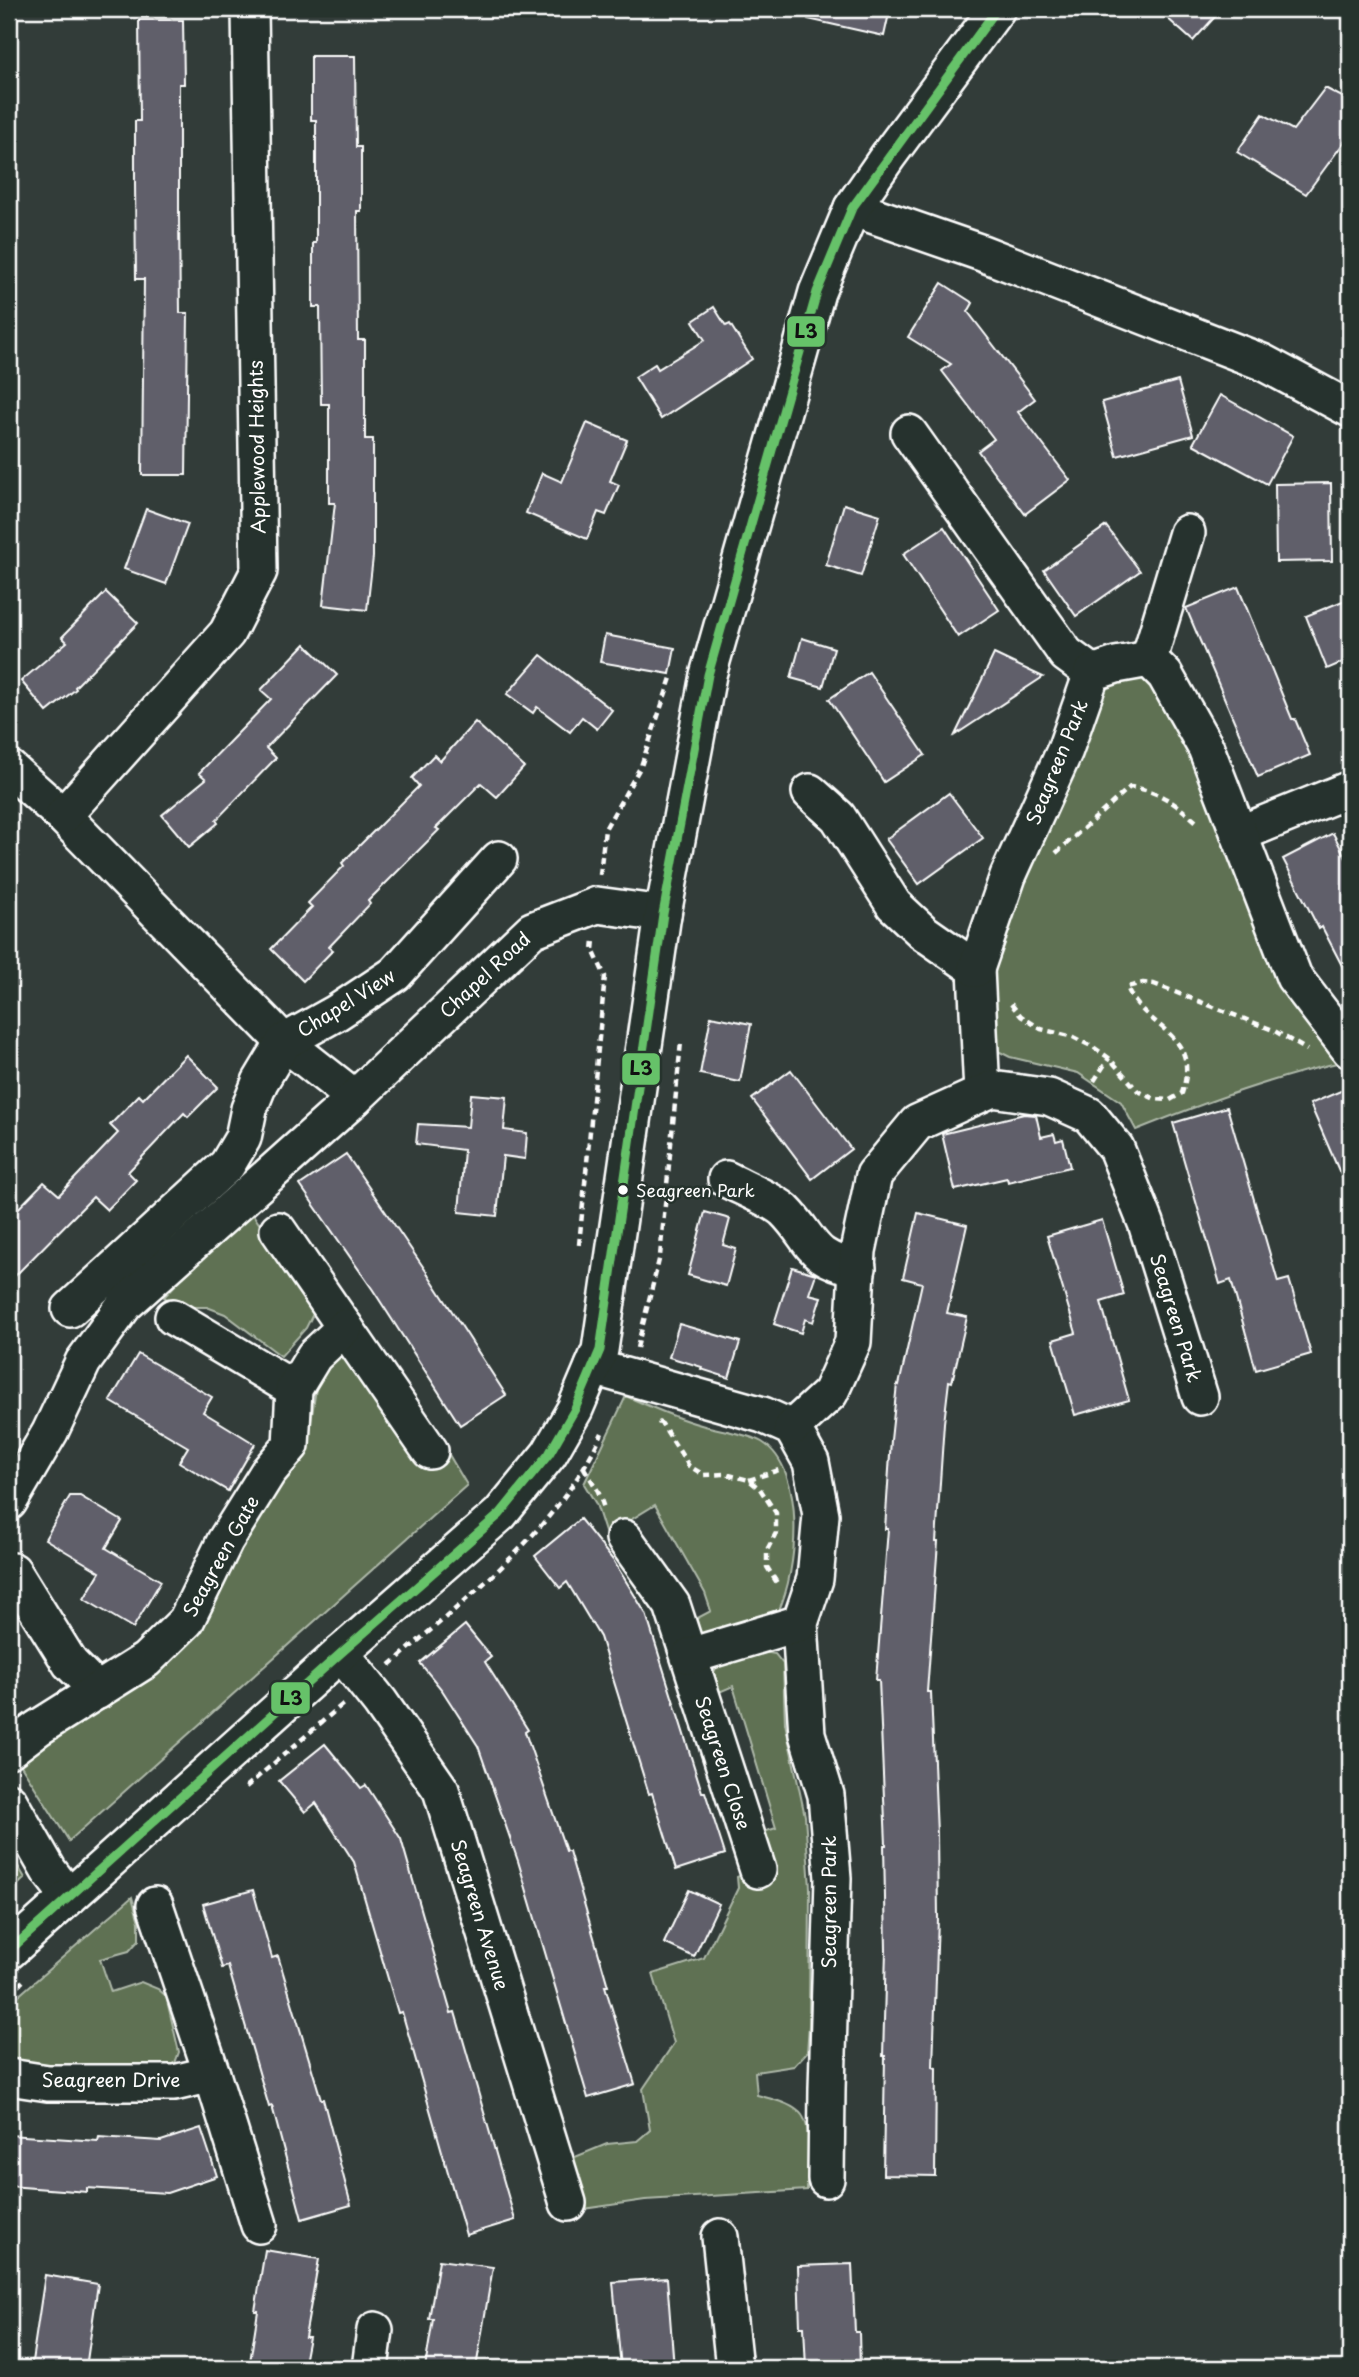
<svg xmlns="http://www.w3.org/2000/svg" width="1359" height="2377" font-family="'Playpen Sans',sans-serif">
<rect width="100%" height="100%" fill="#323c39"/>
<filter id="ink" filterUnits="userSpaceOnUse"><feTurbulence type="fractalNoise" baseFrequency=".0143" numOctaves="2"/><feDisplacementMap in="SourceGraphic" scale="14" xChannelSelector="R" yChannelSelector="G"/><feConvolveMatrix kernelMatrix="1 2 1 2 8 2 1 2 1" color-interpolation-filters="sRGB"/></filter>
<g filter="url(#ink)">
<g fill="#5e7153" stroke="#aeb8a9" stroke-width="2">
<path d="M 1149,671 L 1197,761 L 1245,899 L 1287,988 L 1350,1060 C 1277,1076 1206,1102 1136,1130 L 1121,1102 L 1078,1073 L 1010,1057 L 996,1050 L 987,978 L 1103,678 Z"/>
<polygon points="252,1213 316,1308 306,1328 281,1356 225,1314 207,1307 181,1307 164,1297 192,1267"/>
<polygon points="347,1354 439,1438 467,1485 69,1841 17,1759 128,1686 273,1493 308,1443 317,1381 327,1364"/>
<path d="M 626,1396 C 651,1407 675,1418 701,1425 C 718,1430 747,1433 762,1442 C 807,1470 798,1571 778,1612 L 703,1635 L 686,1624 L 711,1611 L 705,1593 L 655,1505 L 606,1535 L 596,1504 L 584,1484 Z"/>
<path d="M 758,1651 L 775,1654 L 783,1664 L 785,1723 L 805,1816 L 810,1888 L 809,2025 L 807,2052 L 794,2066 L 755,2072 L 757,2095 C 771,2099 787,2102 798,2111 C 815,2123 807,2170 807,2190 L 645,2200 L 584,2209 L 571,2166 L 575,2157 L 607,2144 L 637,2141 L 650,2130 L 643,2089 L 674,2043 L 653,1974 L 704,1958 L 738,1888 L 737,1877 L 764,1867 L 754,1835 L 776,1828 L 733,1686 L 710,1696 L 711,1678 L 718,1664 Z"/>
<polygon points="9,1851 25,1878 9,1893"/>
<polygon points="132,1897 139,1922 139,1940 129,1951 100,1959 111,1992 141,1982 158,1989 166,1996 179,2052 175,2063 158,2072 9,2068 9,2004"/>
</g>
<g fill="#605f6b" stroke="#fff" stroke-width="2">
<polygon points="809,9 890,9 884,36 808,19"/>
<polygon points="1157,9 1222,9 1193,41"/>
<polygon points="139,20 183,20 184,84 179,84 179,215 180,313 188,313 186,475 142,475 144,279 136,279 135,184 135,121 140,121"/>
<polygon points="311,56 355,56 356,147 361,147 361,211 357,211 358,340 365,340 365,439 373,439 373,557 367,610 323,605 335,503 329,503 329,404 321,404 320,307 313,307 313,243 316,243 316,120 311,120"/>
<polygon points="1325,88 1350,101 1350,134 1306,194 1237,152 1263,114 1293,130"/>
<polygon points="942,283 973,303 968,312 1035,399 1018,412 1070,480 1025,514 978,451 994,439 942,371 951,364 908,337"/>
<polygon points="714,307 726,326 730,324 752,359 661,419 635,377 655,364 658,369 705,340 693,321"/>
<polygon points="1178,381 1193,435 1117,456 1102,402"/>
<polygon points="1220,395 1293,436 1267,484 1193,444"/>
<polygon points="587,423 627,440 610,481 619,485 606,515 598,512 587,539 526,513 542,473 562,482"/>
<polygon points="1331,483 1332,561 1276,562 1275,484"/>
<polygon points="844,504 880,515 861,576 826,565"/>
<polygon points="146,509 188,524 166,584 124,569"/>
<polygon points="1106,526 1140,571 1076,616 1044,570"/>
<polygon points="944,527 999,610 958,637 903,554"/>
<polygon points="1238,587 1292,719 1295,719 1310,755 1258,777 1186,608"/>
<polygon points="106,592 138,623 75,687 76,689 47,712 21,681 67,642 62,637"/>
<polygon points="1350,598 1350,659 1327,669 1306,616"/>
<polygon points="605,635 675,648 670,674 600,662"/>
<polygon points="802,638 834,648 823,687 791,678"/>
<polygon points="305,644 337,675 266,748 276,758 216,820 218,823 189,847 162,815 206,779 199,773 271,699 261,690"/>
<polygon points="994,654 1043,677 955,735 977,690"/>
<polygon points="541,655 612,710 597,729 582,717 570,732 537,707 533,713 507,694"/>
<polygon points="869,672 925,755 884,782 829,699"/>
<polygon points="475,722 524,767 497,797 481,783 436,828 439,830 368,901 370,904 329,947 333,950 303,981 271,949 312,907 308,903 344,866 342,863 419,786 412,778 434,755 440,761"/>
<polygon points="949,793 983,838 919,884 886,839"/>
<polygon points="1333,833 1350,866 1350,981 1322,927 1319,929 1283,859"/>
<polygon points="711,1016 751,1024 740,1082 700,1074"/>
<polygon points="186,1055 218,1087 188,1117 184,1113 128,1172 136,1180 107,1210 93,1197 9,1282 9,1218 44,1182 59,1195 118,1133 110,1125 139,1095 143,1099"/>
<polygon points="791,1070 851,1149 812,1179 752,1099"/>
<polygon points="1350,1087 1350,1196 1310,1104"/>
<polygon points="471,1094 507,1097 504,1130 527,1133 525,1159 503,1156 497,1216 459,1212 464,1150 416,1144 418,1124 468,1127"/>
<polygon points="1227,1107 1278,1282 1289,1279 1311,1354 1256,1370 1231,1280 1220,1284 1173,1123"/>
<polygon points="1024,1114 1036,1115 1041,1137 1054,1134 1056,1141 1063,1139 1070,1167 1008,1182 1007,1178 955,1190 942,1134"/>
<polygon points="346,1154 426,1271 506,1395 460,1425 373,1290 300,1185"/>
<polygon points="705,1212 730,1219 723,1245 736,1249 726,1286 688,1275"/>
<polygon points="918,1213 967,1225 947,1313 967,1317 952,1382 949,1381 944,1423 936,1542 938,1542 927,1692 931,1692 937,1834 938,1918 933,2067 936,2068 935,2176 883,2175 885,2056 883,2056 886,1950 884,1845 886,1845 879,1680 876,1680 888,1529 885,1529 891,1440 897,1384 899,1385 922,1283 903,1278"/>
<polygon points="1102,1220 1124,1295 1101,1302 1129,1400 1075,1415 1053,1340 1076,1333 1047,1236"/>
<polygon points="792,1267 816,1274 809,1294 821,1297 813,1322 805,1319 801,1333 774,1324"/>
<polygon points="679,1324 740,1342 729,1378 701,1369 702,1367 669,1357"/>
<polygon points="138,1354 212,1397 203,1412 255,1444 228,1491 179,1462 188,1447 110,1401"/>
<polygon points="70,1496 80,1496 122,1521 106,1548 161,1581 133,1628 84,1599 100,1572 45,1539"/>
<polygon points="580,1519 613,1560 646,1614 702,1792 705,1792 725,1854 676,1870 652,1793 649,1794 600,1637 567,1582 560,1588 535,1556"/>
<polygon points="465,1625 491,1657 485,1662 528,1730 525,1732 566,1851 569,1851 608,1986 605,1986 635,2084 588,2098 518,1861 478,1746 442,1690 420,1663"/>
<polygon points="325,1744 361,1788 366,1785 401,1839 451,2013 455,2012 515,2220 466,2235 402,2012 398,2013 354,1862 316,1803 305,1812 279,1781"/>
<polygon points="253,1890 272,1958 278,1956 321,2099 323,2099 351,2205 302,2219 272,2106 269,2107 228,1966 222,1968 203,1904"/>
<polygon points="689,1890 719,1904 694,1957 664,1943"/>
<polygon points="201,2128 217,2176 167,2193 87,2188 87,2192 9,2186 9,2135 98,2141 99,2137 161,2141"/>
<polygon points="265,2250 319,2259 305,2337 309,2337 303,2368 249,2368 258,2311 255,2311"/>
<polygon points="439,2260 493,2267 476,2368 425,2368 433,2319 429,2319"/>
<polygon points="852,2264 855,2332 859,2332 860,2368 806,2368 804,2327 800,2327 798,2266"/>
<polygon points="45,2275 98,2284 86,2368 31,2368"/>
<polygon points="667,2278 674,2368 621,2368 613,2282"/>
</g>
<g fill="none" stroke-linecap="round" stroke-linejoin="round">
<g stroke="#fff" stroke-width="40">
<g id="minor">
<polyline points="852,208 982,253 1262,362 1350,409"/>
<polyline points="909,433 1066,654 1092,673"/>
<polyline points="1149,659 1187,533"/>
<polyline points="9,768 63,816 284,1042 355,1098"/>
<polyline points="810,792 838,817 894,905 923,932 976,969 982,1093"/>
<polyline points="63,816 227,633 259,571 250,9"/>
<polyline points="1239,834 1350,789"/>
<polyline points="976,969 1008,876 1065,750 1092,673 1116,665 1149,659 1165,675 1206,748 1294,977 1350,1050"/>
<path d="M 726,1179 C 741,1187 773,1200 784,1210 C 815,1241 807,1258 858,1268"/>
<polyline points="278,1230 430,1451"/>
<polyline points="70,1309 227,1165 243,1138 249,1109 260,1082 284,1042 336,1013 395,974 499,859"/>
<polyline points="173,1317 294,1389"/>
<polyline points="593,1367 763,1415 792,1428 811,1462 821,1515 815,1579 800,1623 807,1734 826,1795 833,1878 827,2089 826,2179"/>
<polyline points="792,1428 830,1393 853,1342 858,1251 874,1175 917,1123 992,1089 1049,1097 1089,1115 1116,1148 1146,1223 1200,1397"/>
<polyline points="9,1502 50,1432 83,1362 125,1304 355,1098 532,930 597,905 663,914"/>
<polyline points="624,1538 672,1605 758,1870"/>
<polyline points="13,1571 70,1663 98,1691"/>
<polyline points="341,1653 380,1702 441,1790 568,2203"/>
<polyline points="690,1656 800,1623"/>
<polyline points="9,1750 38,1728 146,1660 186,1621 225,1541 268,1472 291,1445 294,1389 314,1356 345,1327"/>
<polyline points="9,1801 49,1871 69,1897"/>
<polyline points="155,1905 212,2074"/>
<polyline points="9,1951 341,1653 500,1514 549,1454 575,1409 600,1350 663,914 708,675 817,292 852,208 888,156 997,9"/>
<polyline points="9,2077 48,2083 174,2083 212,2074 259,2225"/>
<polyline points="720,2237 734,2368"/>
<polyline points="370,2368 375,2330"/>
</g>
</g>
<g stroke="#fff" stroke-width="4.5" stroke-dasharray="7 5" stroke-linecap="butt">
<path d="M 1056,853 L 1130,787 C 1161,791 1176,804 1199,824"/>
<polyline points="600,875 605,829 641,766 672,675"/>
<path d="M 1011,1004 L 1021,1016 L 1041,1029 L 1073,1037 L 1093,1047 L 1109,1058 L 1138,1091 L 1155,1099 L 1170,1100 L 1182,1093 C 1202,1031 1145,1031 1127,987 L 1143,983 L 1154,984 L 1273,1030 L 1307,1050"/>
<polyline points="1094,1081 1109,1058"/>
<polyline points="579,1245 605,976 593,950 594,940"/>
<polyline points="637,1348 660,1256 681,1042"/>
<polyline points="658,1422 662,1424 689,1466 704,1475 725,1474 749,1480 760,1489 776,1513 776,1533 767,1550 767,1567 779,1586"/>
<polyline points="584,1468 598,1491 605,1511"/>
<polyline points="749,1480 779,1470"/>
<path d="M 390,1665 C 469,1596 557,1531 602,1433"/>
<polyline points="246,1787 343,1704"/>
<polyline points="9,1994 23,1981"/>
</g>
<use href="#minor" stroke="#26332d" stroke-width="35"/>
<g stroke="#26332d" stroke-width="14">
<polyline id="bus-1" points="9,1951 341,1653 500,1514 549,1454 575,1409 600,1350 663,914 708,675 817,292 852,208 997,9"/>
</g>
<use href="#bus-1" stroke="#66c269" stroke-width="9"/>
</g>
</g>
<circle fill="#fff" stroke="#26332d" stroke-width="2.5" cx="623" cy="1190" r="6"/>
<g text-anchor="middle" stroke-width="5" stroke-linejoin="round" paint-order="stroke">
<g font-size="17" fill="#fff" stroke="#26332d" text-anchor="start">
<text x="636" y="1197">Seagreen Park</text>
</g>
<g font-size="19" fill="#fff" stroke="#26332d">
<text transform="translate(257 447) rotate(-91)" y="7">Applewood Heights</text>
<text transform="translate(1057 762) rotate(-68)" y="7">Seagreen Park</text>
<text transform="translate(485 975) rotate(-43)" y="7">Chapel Road</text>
<text transform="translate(346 1003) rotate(-32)" y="7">Chapel View</text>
<text transform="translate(1176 1318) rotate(73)" y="7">Seagreen Park</text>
<text transform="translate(221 1556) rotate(-61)" y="7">Seagreen Gate</text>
<text transform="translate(723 1763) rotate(72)" y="7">Seagreen Close</text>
<text transform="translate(829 1902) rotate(-90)" y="7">Seagreen Park</text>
<text transform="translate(480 1915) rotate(73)" y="7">Seagreen Avenue</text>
<text x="111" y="2087">Seagreen Drive</text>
</g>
</g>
<g stroke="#26332d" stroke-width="2.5">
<rect x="786" y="315" width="40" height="33" rx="7" fill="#66c269"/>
<rect x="621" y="1052" width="40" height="34" rx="7" fill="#66c269"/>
<rect x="270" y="1681" width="41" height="34" rx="7" fill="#66c269"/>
</g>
<g font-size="19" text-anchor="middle" font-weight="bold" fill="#111">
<text x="806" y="338">L3</text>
<text x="641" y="1075">L3</text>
<text x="291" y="1705">L3</text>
</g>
<rect width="1359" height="2377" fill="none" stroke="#26332d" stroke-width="35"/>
<rect x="18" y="18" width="1324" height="2342" fill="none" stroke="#fff" stroke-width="2.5" filter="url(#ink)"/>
</svg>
